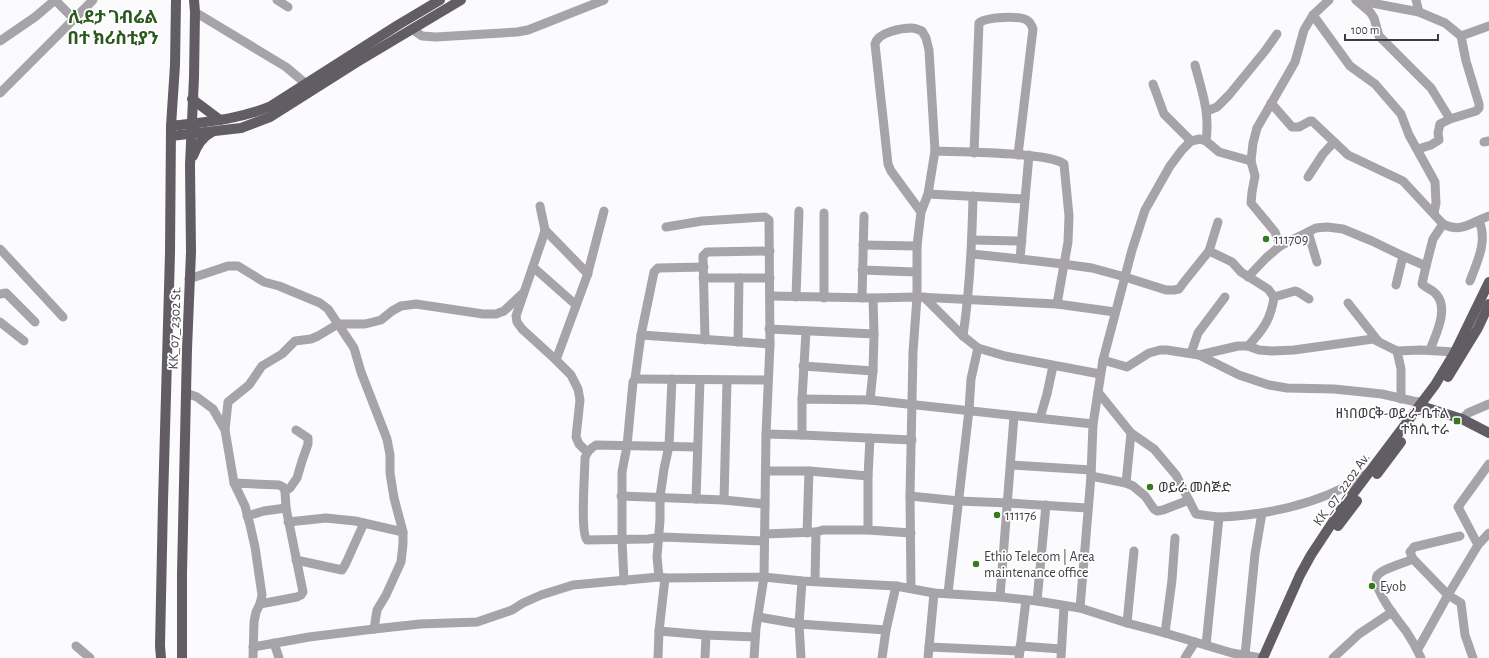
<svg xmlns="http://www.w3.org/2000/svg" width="1489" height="658" font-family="'Alegreya Sans','Noto Sans Ethiopic',sans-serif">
<rect width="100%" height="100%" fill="#fbfbfd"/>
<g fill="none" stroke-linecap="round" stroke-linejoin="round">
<g stroke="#a7a4a9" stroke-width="9">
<polyline points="55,0 74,19"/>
<polyline points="277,0 288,7"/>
<polyline points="1356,0 1370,12 1374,18 1379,36 1431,88 1450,119"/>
<polyline points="1356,0 1419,12 1445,23 1461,36 1489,26"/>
<polyline points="1416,0 1419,12"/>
<polyline points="195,12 286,67 305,83"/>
<polyline points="1313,15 1350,66 1375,84 1401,114 1409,135 1435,182 1436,203 1434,213"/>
<polyline points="412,29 422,36 436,37 517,32 528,30 604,0"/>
<polyline points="0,41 35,17 55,0"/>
<path d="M 1195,65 C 1202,92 1210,112 1206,141"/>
<polyline points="1153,84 1164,114 1191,141"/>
<polyline points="0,93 93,0"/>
<path d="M 1271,103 L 1292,127 L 1299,127 L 1310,121 L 1312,121 L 1348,155 L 1403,181 L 1443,224 C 1462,234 1473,221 1489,216"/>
<polyline points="1207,111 1217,107 1229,95 1265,51 1277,34"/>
<polyline points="1484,142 1489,141"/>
<polyline points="1418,149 1431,145 1439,140 1438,133 1440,124 1450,119 1476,111 1479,108 1479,104 1466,61 1461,36"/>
<path d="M 974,153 L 979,23 C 986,17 1021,15 1028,21 C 1031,23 1032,26 1033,29 L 1018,155"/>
<polyline points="1308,177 1323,154 1334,142"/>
<polyline points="928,194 1025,199 1020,259 972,254"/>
<polyline points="1025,199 1029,155"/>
<polyline points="540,206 545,230 543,237 516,316 517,322 522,329 556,360 571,375 578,389 580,400 576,437 579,444 587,452"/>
<path d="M 921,212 L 891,171 L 888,164 L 875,44 C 878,32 902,28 912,28 C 915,28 919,30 922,31 L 926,38 L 929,50 L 935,151 L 928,194 L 921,212 L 917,246 L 917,297 L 913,352 L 910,496 L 959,501 L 1008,503 L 1087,508"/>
<polyline points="666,227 702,221 765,217 769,220 770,344 766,434"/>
<polyline points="545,230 588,274"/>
<polyline points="1308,232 1317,262"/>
<polyline points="972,240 1022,241"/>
<polyline points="863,245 917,246"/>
<polyline points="1280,246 1275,232 1251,203 1252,192 1255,176 1251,161 1253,143 1257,128 1295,62 1304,30 1313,15 1329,0"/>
<polyline points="0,249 63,317"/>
<path d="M 1209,251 L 1232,262 L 1241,272 L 1268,289 L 1274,297 C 1271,319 1263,330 1248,346"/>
<polyline points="1020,259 1063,264 1092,268 1125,277 1166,290 1174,290 1179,289 1184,282 1209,251 1218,222"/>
<path d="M 1426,266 L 1422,284 C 1426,288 1431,289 1435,293 C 1450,307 1436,334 1430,350"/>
<polyline points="533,267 576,305"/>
<polyline points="862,270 916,272"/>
<polyline points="1248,277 1266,258 1280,246 1316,228 1327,227 1343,229 1372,241 1403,256 1426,266 1433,239 1443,224"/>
<polyline points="703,278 770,278"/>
<polyline points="189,279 228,266 238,266 264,282 279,286 320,303 328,309 354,348 361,372 387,439 390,455 390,473 394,498 403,532 403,544 401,562 386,595 377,610 374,629"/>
<path d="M 1470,281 C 1477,262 1488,241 1479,221"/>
<polyline points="1396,285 1403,256"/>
<polyline points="0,294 6,293 35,322"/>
<polyline points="771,296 873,298"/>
<polyline points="796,297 799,211"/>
<polyline points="924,297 963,336 978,348 1005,356 1100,374"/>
<polyline points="1274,297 1295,291 1298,292 1309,299"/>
<polyline points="824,298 824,213"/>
<polyline points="862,298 864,216"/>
<polyline points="1348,303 1378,341"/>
<polyline points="1057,304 1115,312"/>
<polyline points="0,322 24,341"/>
<polyline points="769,329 874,334 873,371 870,400"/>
<path d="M 874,334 L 873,298 L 917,297 L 1057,304 L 1068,242 L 1069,216 L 1064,164 C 1050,152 958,152 935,151"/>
<polyline points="641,335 770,344"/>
<path d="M 963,336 C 970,289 972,243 973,196"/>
<polyline points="705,340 703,256 707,252 770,251"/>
<polyline points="738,342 739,278"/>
<polyline points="1397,351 1401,369 1401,399"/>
<polyline points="1191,353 1198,333 1225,297"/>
<polyline points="1199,355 1238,346 1248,346 1259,350 1272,351 1294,350 1373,339 1397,351 1420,350 1455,352"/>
<polyline points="556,360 587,276 604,211"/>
<polyline points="1103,360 1127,367 1149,353 1160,350 1167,350 1199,355 1239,375 1269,385 1287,388 1334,389 1363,392 1382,394 1417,402 1424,401"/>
<polyline points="803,366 873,371"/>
<polyline points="635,379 768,380"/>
<path d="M 1098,392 L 1131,433 L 1154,449 L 1176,475 L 1196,514 C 1204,515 1213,517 1221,517 C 1263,515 1307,506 1345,487 C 1353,483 1361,480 1366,474"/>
<polyline points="186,393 197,397 213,409 225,430 234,483 245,506 250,525 255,547 262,595 260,604 256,612 254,622 253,658"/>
<polyline points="802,399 806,331"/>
<polyline points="1040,418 1047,394 1053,366"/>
<polyline points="1462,419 1468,413 1489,404"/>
<polyline points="1093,424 1103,360 1132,250 1145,210 1170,166 1182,150 1191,141 1200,139 1206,141 1219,152 1251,161"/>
<polyline points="225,430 228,402 249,385 262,366 282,354 295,341 311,339 318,336 338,324 365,324 381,320 392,311 401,306 416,304 483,314 496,314 504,311 523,293"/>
<polyline points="802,435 912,440"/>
<polyline points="870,438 868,476 868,530 911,533"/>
<path d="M 697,447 L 596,445 C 591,448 587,451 585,458 C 585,472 580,532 587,540 L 648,539 L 662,537 L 764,541"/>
<polyline points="1011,465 1091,470"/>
<polyline points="766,471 809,471 868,476"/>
<polyline points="1091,476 1126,483 1133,486 1145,496 1154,509 1157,511 1163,510 1189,500"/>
<polyline points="234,483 279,485 283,487 285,491 286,508 303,592 301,595 297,597 260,604"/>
<polyline points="1126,483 1131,433"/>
<polyline points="285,491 290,488 297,478 302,461 308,444 308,438 296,430"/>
<polyline points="621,496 724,500 765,504"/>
<polyline points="910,496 911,588"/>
<polyline points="696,499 700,380"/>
<polyline points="724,500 727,381"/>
<polyline points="247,516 264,511 286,508"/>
<polyline points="288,522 326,518 355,521 403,532"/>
<polyline points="816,532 823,530 868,530"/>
<polyline points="807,533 809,471"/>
<polyline points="765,534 816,532 815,581"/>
<polyline points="1478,545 1458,507 1489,464"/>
<polyline points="1413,559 1448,595 1478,545 1489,533"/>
<polyline points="296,560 342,570 346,563 364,523"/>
<polyline points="659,577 657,557 660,520 660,497 664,469 669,446 672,379"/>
<polyline points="624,581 622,540 622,472 627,446 633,382 635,379 641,335 654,272 658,268 704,267"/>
<polyline points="948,593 969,410 971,379 978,348"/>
<polyline points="1000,597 1014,416"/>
<polyline points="1037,601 1046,505"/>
<polyline points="758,617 799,624 886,630"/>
<polyline points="1127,623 1134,551"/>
<polyline points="659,631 665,578"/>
<polyline points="1165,633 1172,580 1175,538"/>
<polyline points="274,643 279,658"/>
<polyline points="1206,645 1219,517"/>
<polyline points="76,646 90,658"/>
<polyline points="1020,646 1061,649"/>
<polyline points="253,647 309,637 374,629 420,624 477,622 512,610 523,603 541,595 573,585 659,577 665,578 764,577 766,434 802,435 802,399 870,400 1093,424 1091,476 1080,608"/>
<polyline points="929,647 1020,651"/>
<polyline points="1418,649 1448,595 1461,603 1465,635 1473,658"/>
<polyline points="1245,655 1255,554 1262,513"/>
<polyline points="658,658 659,631 706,635"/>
<polyline points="705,658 706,635 755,637"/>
<polyline points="754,658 756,628 764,577 802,581 896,586 934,593 1000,597 1037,601 1080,608 1127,623 1165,633 1232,653 1261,658"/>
<polyline points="801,658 799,624 802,581"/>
<polyline points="882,658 886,630 896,586"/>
<polyline points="928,658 934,593"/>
<polyline points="1019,658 1026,600"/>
<polyline points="1061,658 1064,606"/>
<polyline points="1185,658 1195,642"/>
<polyline points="1333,658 1359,634 1392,612"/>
<path d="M 1421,658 C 1417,649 1412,640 1406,631 C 1399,622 1371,587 1377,576 C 1381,569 1405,563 1413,559 L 1410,552 L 1414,547 L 1460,536"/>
</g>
<g stroke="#625d65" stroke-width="10">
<polyline points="192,99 220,120"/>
<path d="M 171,126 C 206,122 238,120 271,106 L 398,25 L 440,0"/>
<polyline points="171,136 241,128 270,117 357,62 461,0"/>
<path d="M 193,156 C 197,145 202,137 212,132"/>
<polyline points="1448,377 1478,328 1489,304"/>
<polyline points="1421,406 1462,419 1489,433"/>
<polyline points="1377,474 1401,442"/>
<polyline points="1338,526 1357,501"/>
<polyline points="161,658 160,646 163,502 170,253 171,126 175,65 176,0"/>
<polyline points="182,658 182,573 187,349 191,252 190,165 194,77 195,12 194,0"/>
<polyline points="1263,658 1300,575 1311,555 1340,511 1435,385 1455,352 1489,282"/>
</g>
</g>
<g fill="#357b1e" stroke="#fff" stroke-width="1.5">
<circle cx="1266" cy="239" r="4"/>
<rect x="1453" y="417" width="8" height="8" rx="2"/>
<circle cx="1150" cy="487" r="4"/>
<circle cx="997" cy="515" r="4"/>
<circle cx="976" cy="564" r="4"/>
<circle cx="1372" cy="586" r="4"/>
</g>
<g text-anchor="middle" stroke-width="3.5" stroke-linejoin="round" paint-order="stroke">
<g font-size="14" fill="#3c3c40" stroke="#fff" text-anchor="start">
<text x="1274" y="244">111709</text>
<text x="1449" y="418" text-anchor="end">ዘነበወርቅ-ወይራ-ቤተል<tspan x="1449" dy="16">ተክሲ ተራ</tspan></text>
<text x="1158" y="492">ወይራ መስጅድ</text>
<text x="1005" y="520">111176</text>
<text x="984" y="561">Ethio Telecom | Area<tspan x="984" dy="16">maintenance office</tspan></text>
<text x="1380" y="591">Eyob</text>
</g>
<g font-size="14" fill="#3c3c40" stroke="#fff">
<text transform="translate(174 328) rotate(-88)" y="5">KK_07_2302 St.</text>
<text transform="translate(1341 489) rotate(-54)" y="5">KK_07_2202 Av.</text>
</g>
<g font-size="18" font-weight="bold" fill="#2b581f" stroke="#fff">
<text x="113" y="23">ሊደታ ገብሬል<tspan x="113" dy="21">በተ ክሪስቲያን</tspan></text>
</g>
</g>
<path d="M1345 34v6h93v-6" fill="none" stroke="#3c3c40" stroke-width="2"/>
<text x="1351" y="34" font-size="12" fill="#3c3c40" stroke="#ffffff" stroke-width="3" paint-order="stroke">100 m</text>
</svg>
